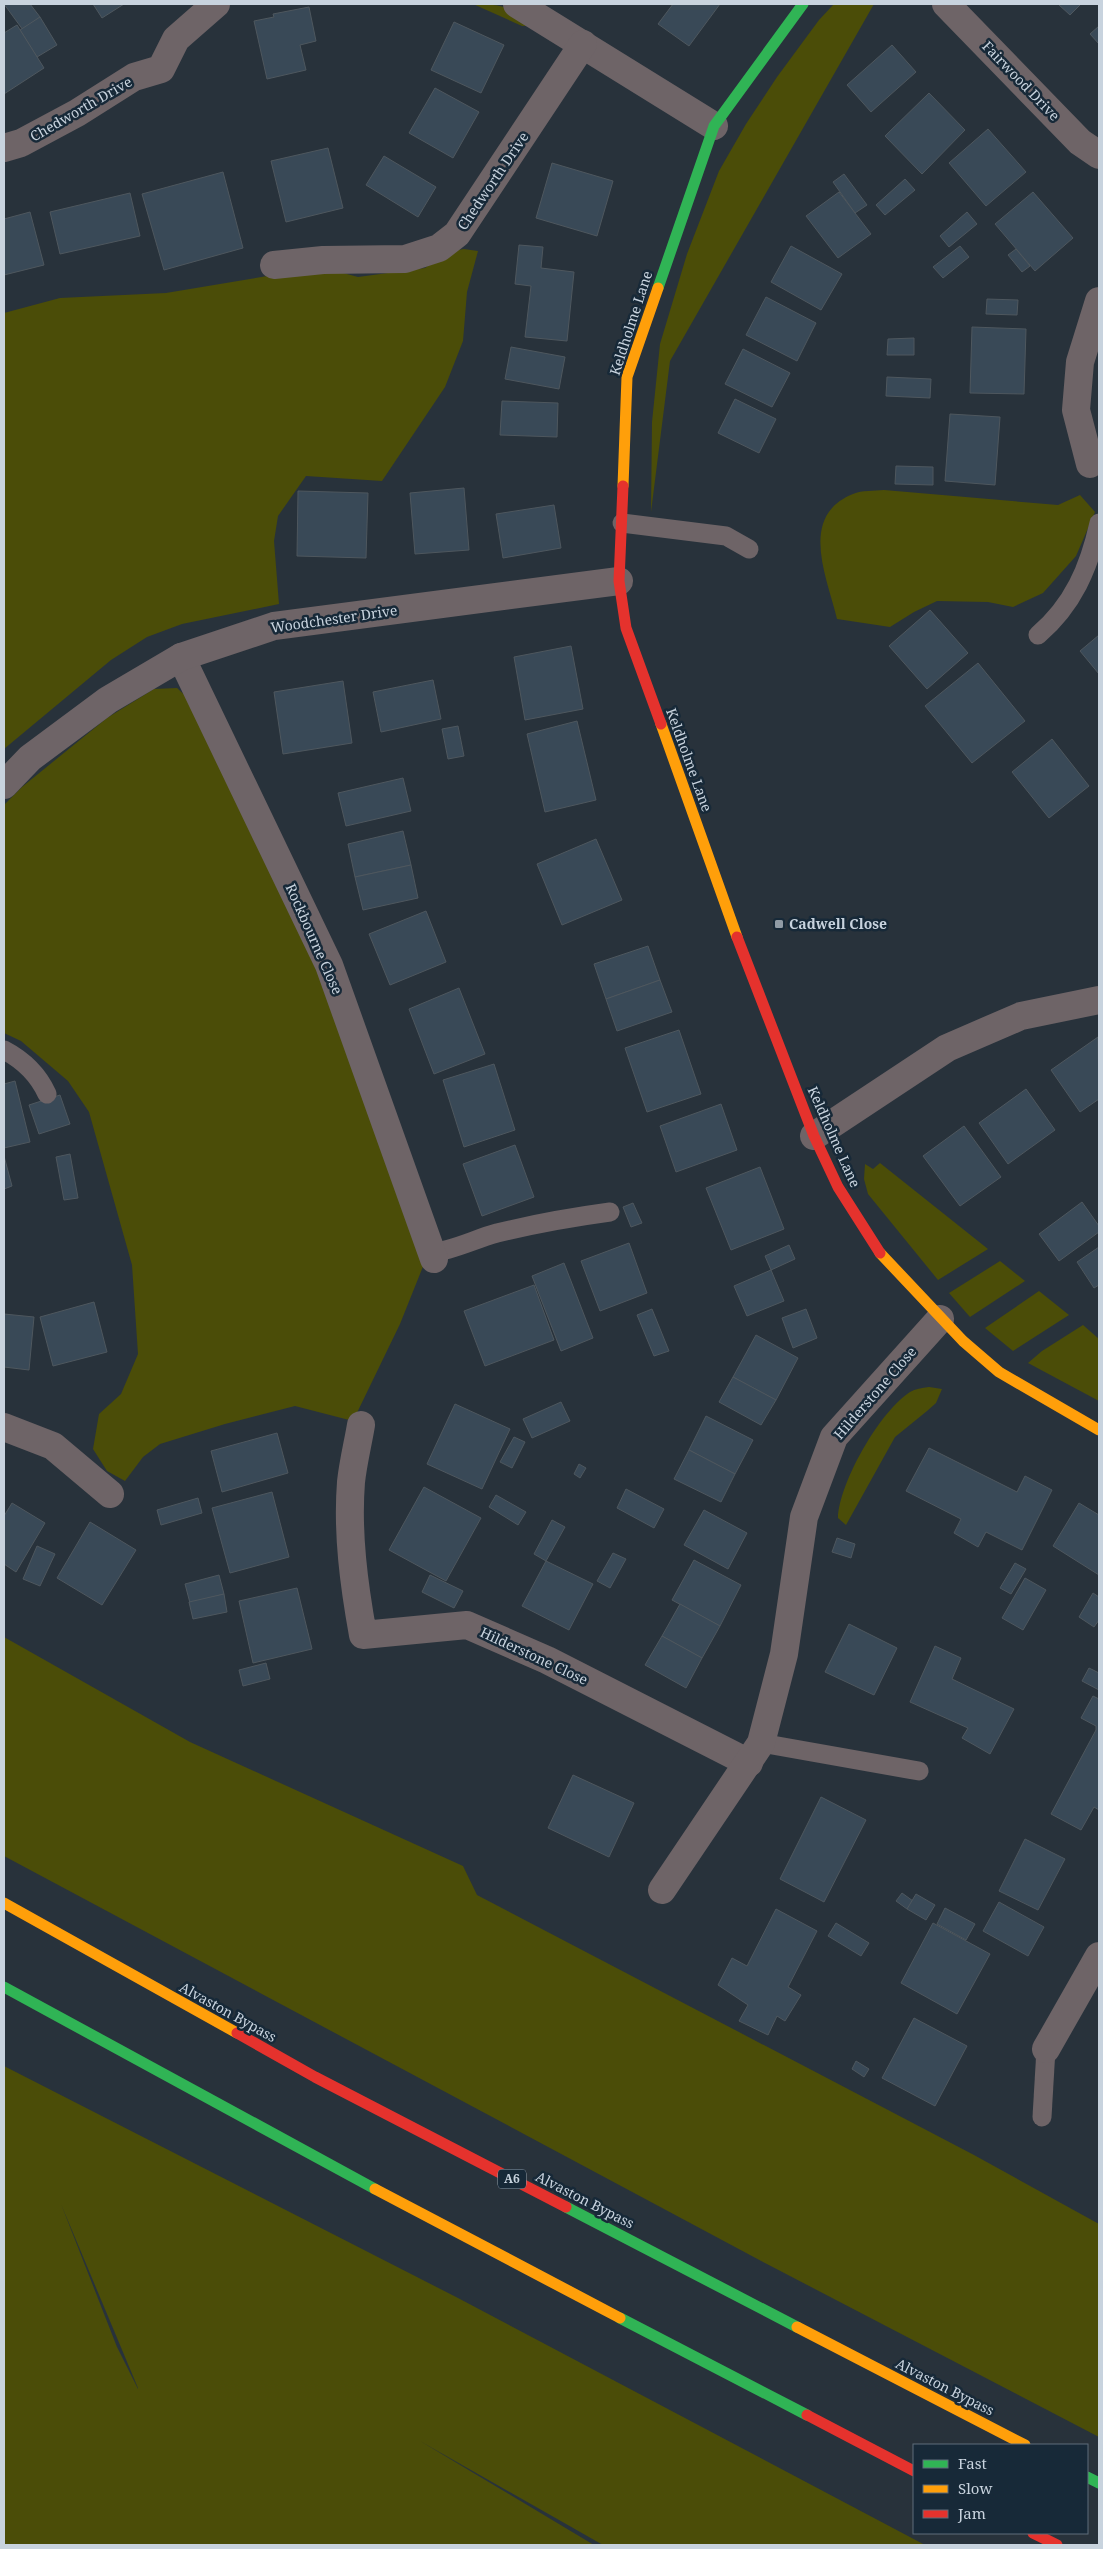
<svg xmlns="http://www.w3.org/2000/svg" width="1103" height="2549" font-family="'Noto Serif',serif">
<rect width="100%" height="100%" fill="#28323b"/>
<g fill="#4b4d08" fill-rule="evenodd">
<path d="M 473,4 C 498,4 515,6 533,26 L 522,26 Z"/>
<polygon points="834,4 874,4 670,361 651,512 652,422 660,344 687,254 719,171 746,124 777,77 819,20"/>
<polygon points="464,249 478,251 467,292 463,341 445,387 382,481 306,476 278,516 274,541 279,604 182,624 147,637 111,660 4,749 4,313 60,298 166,293 321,267 358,277 425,268 446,252"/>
<path d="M 884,490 L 1058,505 L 1080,495 L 1095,512 L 1076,556 L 1043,593 L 1013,607 L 988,602 L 937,601 L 914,612 L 890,627 L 837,619 C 827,577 798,516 853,494 C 862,490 874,491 884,490 Z"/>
<polygon points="177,688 192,702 324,965 428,1254 400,1324 353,1421 295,1406 225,1424 160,1444 143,1457 125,1481 107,1471 93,1449 99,1414 121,1394 138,1354 132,1265 89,1112 68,1081 21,1041 4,1033 4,805 22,787 107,718 154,689"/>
<polygon points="880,1163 988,1249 938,1280 868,1194 864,1179 865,1164 873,1169"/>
<polygon points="1000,1261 1025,1281 970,1317 949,1293"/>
<polygon points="1039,1291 1069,1315 1013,1351 985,1328"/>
<polygon points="1083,1325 1099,1339 1099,1401 1028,1363 1042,1351"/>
<path d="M 929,1387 L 942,1389 L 936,1403 L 927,1411 L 895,1437 L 846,1525 L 838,1518 C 839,1483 880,1411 910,1392 C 915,1389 922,1388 929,1387 Z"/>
<polygon points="4,1637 190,1742 463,1866 477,1895 974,2155 1099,2224 1099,2437 765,2263 4,1856"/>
<path d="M 4,2066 L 458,2298 L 925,2545 L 603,2545 L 420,2441 L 594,2545 L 4,2545 ZM 61,2204 L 138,2388 L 138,2389 L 117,2347 Z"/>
</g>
<g fill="#394957" stroke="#4e575e">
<polygon points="4,4 30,4 40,17 23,30"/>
<polygon points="93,4 124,4 102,18"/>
<polygon points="673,4 720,4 689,46 658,24"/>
<polygon points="1058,4 1081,4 1070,15"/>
<polygon points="309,7 316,41 300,45 306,70 267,79 254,21 274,17 273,14"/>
<polygon points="40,17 57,45 37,57 20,30"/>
<polygon points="454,22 504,45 481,93 431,70"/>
<polygon points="17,25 44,68 4,94 4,33"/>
<polygon points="1099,26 1099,44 1090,34"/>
<polygon points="892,45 916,72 871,112 847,85"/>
<polygon points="435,88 479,112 453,158 409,133"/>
<polygon points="929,93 965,130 922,174 885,136"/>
<polygon points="988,129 1026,172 986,206 949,163"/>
<polygon points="328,148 343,208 286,222 271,161"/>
<polygon points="384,156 436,187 418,217 366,185"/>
<polygon points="552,163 613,181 597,236 536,218"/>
<polygon points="223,172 243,248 164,270 142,194"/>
<polygon points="844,174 867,205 855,213 833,182"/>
<polygon points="905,179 915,190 885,215 876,205"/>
<polygon points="839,192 871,234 838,258 806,216"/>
<polygon points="1033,192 1073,238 1035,271 995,224"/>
<polygon points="130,193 140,236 60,254 50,212"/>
<polygon points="30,212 44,265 4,275 4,219"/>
<polygon points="967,212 977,224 949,247 940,236"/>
<polygon points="519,245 543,247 541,268 574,272 567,341 525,337 531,286 515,284"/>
<polygon points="791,246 842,274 821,310 771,282"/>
<polygon points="960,246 969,257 943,278 933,267"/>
<polygon points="1016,249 1030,266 1022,272 1008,255"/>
<polygon points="766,297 816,323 797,361 746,335"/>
<polygon points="987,299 1018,300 1017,315 986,314"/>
<polygon points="972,327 1026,329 1024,394 970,393"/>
<polygon points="914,338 914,355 887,355 888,339"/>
<polygon points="511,347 565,357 559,389 505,379"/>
<polygon points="743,349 790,373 772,407 725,384"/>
<polygon points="887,377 931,379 930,398 886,396"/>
<polygon points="735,399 776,419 759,453 718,433"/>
<polygon points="502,401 558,403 557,437 500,435"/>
<polygon points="950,414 1000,417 995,485 945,481"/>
<polygon points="896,466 933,467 933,485 895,484"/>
<polygon points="464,488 469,550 415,554 410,493"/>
<polygon points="298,491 368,493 366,558 297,556"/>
<polygon points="554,505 561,548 503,558 496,514"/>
<polygon points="930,610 968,653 927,689 889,646"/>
<polygon points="1099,635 1099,674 1080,651"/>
<polygon points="571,646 583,709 525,720 514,657"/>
<polygon points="978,663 1025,721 972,763 925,706"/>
<polygon points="433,680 441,719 381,732 373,692"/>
<polygon points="343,681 352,743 283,754 274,692"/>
<polygon points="577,721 596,800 545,812 527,734"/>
<polygon points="458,726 464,756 448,759 442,729"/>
<polygon points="1052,739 1089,786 1049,818 1012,772"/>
<polygon points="403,778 411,811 346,826 338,793"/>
<polygon points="403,831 411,865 355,877 348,844"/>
<polygon points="596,839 622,900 562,925 537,864"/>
<polygon points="411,865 418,898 363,910 355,877"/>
<polygon points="426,911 446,962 390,985 369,934"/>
<polygon points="648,946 660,980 606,999 594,964"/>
<polygon points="660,980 672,1012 617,1031 606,999"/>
<polygon points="459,988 485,1054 434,1074 409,1009"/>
<polygon points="679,1030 701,1094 647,1112 625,1048"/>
<polygon points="1098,1037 1099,1099 1080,1112 1051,1070"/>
<polygon points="494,1064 515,1130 464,1147 443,1080"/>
<polygon points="15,1081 30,1142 4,1148 4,1084"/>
<polygon points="1026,1089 1055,1130 1008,1164 979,1123"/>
<polygon points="60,1095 70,1124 39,1134 29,1105"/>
<polygon points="721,1104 737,1150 676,1172 660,1126"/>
<polygon points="964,1126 1001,1177 960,1206 923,1156"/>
<polygon points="515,1145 534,1197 482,1216 463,1164"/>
<polygon points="70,1154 78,1198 64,1200 56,1157"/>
<polygon points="4,1156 12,1186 4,1189"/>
<polygon points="760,1167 784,1229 731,1250 706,1188"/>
<polygon points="1082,1202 1099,1226 1099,1232 1059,1261 1039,1234"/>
<polygon points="633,1203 642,1223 631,1227 623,1207"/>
<polygon points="629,1243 647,1293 600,1311 581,1261"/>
<polygon points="789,1245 795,1259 771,1270 765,1256"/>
<polygon points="1099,1247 1099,1285 1094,1288 1077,1262"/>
<polygon points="564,1263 593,1338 561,1351 532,1276"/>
<polygon points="771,1270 784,1301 747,1316 734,1286"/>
<polygon points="534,1285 554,1340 485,1366 464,1311"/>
<polygon points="94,1302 107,1352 53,1366 40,1317"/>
<polygon points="652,1309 669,1351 654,1356 637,1315"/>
<polygon points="806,1309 817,1338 793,1348 782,1318"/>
<polygon points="4,1314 34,1317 29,1370 4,1367"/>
<polygon points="756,1335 798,1358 776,1400 733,1377"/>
<polygon points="733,1377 776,1400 761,1425 719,1402"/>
<polygon points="561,1402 570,1421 532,1438 523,1419"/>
<polygon points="455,1404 510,1429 482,1489 427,1464"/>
<polygon points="706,1416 753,1440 735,1474 689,1450"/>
<polygon points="277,1433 288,1473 222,1492 211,1451"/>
<polygon points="514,1437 525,1442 512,1468 500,1462"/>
<polygon points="929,1448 1017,1492 1025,1476 1052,1490 1022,1550 986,1532 978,1547 954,1533 961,1519 906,1491"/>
<polygon points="689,1450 735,1474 721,1502 674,1479"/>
<polygon points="579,1464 586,1468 580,1478 574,1474"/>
<polygon points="424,1487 481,1518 446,1581 389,1550"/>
<polygon points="626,1489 664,1509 654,1528 617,1508"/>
<polygon points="272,1492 289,1557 230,1573 212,1508"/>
<polygon points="496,1495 526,1512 518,1525 489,1507"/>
<polygon points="198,1498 202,1513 161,1525 157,1510"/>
<polygon points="12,1503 45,1523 16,1572 4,1564 4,1516"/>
<polygon points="1079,1503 1099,1515 1099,1575 1053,1546"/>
<polygon points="704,1510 747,1533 728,1569 684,1545"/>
<polygon points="552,1520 565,1527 546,1561 534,1554"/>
<polygon points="90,1522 136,1550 102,1605 57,1578"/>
<polygon points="837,1538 855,1544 851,1558 832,1552"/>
<polygon points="37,1546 55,1554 40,1586 23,1579"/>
<polygon points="613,1553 626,1559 610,1588 597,1581"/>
<polygon points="694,1560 741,1585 720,1626 672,1600"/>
<polygon points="546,1561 593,1584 569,1630 522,1606"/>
<polygon points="1015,1563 1026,1569 1011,1594 1000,1588"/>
<polygon points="219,1575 224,1594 190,1603 185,1584"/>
<polygon points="430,1575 463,1591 454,1608 422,1592"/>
<polygon points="1025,1578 1046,1590 1023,1630 1002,1618"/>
<polygon points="297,1588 312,1649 253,1663 239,1601"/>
<polygon points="1093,1593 1099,1597 1099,1620 1094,1627 1079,1617"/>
<polygon points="224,1594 227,1612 193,1619 189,1602"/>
<polygon points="680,1604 720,1626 702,1658 662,1636"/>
<polygon points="849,1624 897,1648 874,1695 825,1672"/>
<polygon points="662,1636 702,1658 686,1688 645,1665"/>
<polygon points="935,1646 961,1658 952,1679 1014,1709 990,1754 962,1738 968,1728 910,1702"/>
<polygon points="266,1663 270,1679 243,1686 239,1670"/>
<polygon points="1089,1668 1099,1673 1099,1690 1082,1681"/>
<polygon points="1093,1696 1099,1699 1099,1810 1094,1807 1081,1830 1051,1814 1096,1730 1096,1726 1081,1718"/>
<polygon points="573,1775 634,1803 609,1857 548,1828"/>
<polygon points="821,1797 866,1820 824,1902 780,1879"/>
<polygon points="1025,1839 1065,1859 1038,1910 999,1891"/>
<polygon points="902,1893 913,1901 907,1909 896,1901"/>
<polygon points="916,1894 935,1905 926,1920 907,1909"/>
<polygon points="999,1902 1044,1927 1028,1956 983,1931"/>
<polygon points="945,1908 975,1924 966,1940 937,1924"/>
<polygon points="776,1909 817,1931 788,1987 801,1995 785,2021 777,2016 768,2035 739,2021 748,2005 718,1985 732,1958 747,1966"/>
<polygon points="836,1923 869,1943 861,1956 828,1936"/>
<polygon points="933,1923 990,1954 957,2014 901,1983"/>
<polygon points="914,2018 967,2046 935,2106 882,2078"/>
<polygon points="856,2061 869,2069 864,2077 852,2069"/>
</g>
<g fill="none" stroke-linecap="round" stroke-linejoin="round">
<g stroke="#6e6467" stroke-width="19">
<polyline points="622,523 726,536 749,549"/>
<path d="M 1038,635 C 1073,605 1089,568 1099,523"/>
<path d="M 4,1050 C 23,1060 38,1074 47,1094"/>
<path d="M 431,1253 C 454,1250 475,1239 497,1233 C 534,1224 573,1217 610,1212"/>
<polyline points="761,1743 919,1771"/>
<polyline points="1042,2117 1046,2049"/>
</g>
<g stroke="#6e6467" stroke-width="28">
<polyline points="517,4 714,126"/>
<polyline points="946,4 1080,142 1099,155"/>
<polyline points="4,148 21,143 77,113 134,77 161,69 176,39 216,4"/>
<polyline points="274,265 323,260 405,259 439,248 457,234 583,44"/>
<polyline points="1090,464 1076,410 1080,362 1099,301"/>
<polyline points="181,657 329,965 434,1259"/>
<polyline points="4,785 30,758 108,700 181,657 274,626 619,581"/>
<polyline points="814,1136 947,1048 1021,1016 1099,1000"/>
<path d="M 361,1425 C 358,1443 353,1463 351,1482 C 347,1533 354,1585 363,1635 L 467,1625 L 547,1660 L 749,1763"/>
<polyline points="4,1427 53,1446 110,1494"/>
<polyline points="662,1890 761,1743 784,1654 804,1517 834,1437 940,1319"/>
<polyline points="1046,2049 1099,1956"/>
</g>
<g stroke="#30b455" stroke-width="11">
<polyline points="658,288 714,126 803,4"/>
<polyline points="4,1987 375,2189"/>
<polyline points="566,2207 797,2327"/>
<polyline points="620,2318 807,2415"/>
<polyline points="1087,2477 1099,2483"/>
</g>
<g stroke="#ff9f0a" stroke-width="11">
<polyline points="623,486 627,377 658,288"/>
<polyline points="661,724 737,937"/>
<polyline points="880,1253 963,1341 999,1372 1099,1430"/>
<polyline points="4,1903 237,2033"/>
<polyline points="375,2189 620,2318"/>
<polyline points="797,2327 1025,2445"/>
</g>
<g stroke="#e5322d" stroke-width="11">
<polyline points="623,486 619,581 626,628 661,724"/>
<polyline points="737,937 814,1136 838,1187 880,1253"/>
<polyline points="237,2033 315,2077 566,2207"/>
<polyline points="807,2415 914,2471"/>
<polyline points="1033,2533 1057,2545"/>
</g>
</g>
<rect fill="#909ba5" stroke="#172938" stroke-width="2" x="774" y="919" width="10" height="10" rx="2.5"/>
<g text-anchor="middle" stroke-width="5" stroke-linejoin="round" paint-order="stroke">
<rect fill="#172938" stroke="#93a0ac" stroke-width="1" x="498" y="2169.5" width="28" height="19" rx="4"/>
<g font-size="12" font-weight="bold" fill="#c8d3de">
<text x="512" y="2183">A6</text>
</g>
<g font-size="14" fill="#c8d3de" stroke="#172938">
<text transform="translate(1021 81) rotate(46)" y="5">Fairwood Drive</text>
<text transform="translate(81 109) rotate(-30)" y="5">Chedworth Drive</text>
<text transform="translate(493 181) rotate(-56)" y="5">Chedworth Drive</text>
<text transform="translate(631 323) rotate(-72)" y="5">Keldholme Lane</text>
<text transform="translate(334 619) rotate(-8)" y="5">Woodchester Drive</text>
<text transform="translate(689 760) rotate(70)" y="5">Keldholme Lane</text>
<text transform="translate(314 939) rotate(66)" y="5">Rockbourne Close</text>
<text transform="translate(834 1137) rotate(66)" y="5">Keldholme Lane</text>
<text transform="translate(875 1393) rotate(-49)" y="5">Hilderstone Close</text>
<text transform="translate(534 1656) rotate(25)" y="5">Hilderstone Close</text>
<text transform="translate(228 2012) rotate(29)" y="5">Alvaston Bypass</text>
<text transform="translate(585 2200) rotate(27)" y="5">Alvaston Bypass</text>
<text transform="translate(945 2387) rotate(27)" y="5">Alvaston Bypass</text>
</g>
<g font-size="14" font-weight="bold" fill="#c8d3de" stroke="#172938" text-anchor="start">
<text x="789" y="929">Cadwell Close</text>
</g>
</g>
<rect width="1103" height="2549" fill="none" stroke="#c8d3de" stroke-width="10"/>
<rect x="913" y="2444" width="175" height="90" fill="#172938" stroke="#5e6d7a"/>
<rect x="923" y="2460" width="25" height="8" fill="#30b455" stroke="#5e6d7a"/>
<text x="958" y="2469" font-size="15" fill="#c8d3de">Fast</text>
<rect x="923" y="2485" width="25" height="8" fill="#ff9f0a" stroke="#5e6d7a"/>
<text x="958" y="2494" font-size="15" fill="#c8d3de">Slow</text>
<rect x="923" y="2510" width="25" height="8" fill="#e5322d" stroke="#5e6d7a"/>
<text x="958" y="2519" font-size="15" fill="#c8d3de">Jam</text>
</svg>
